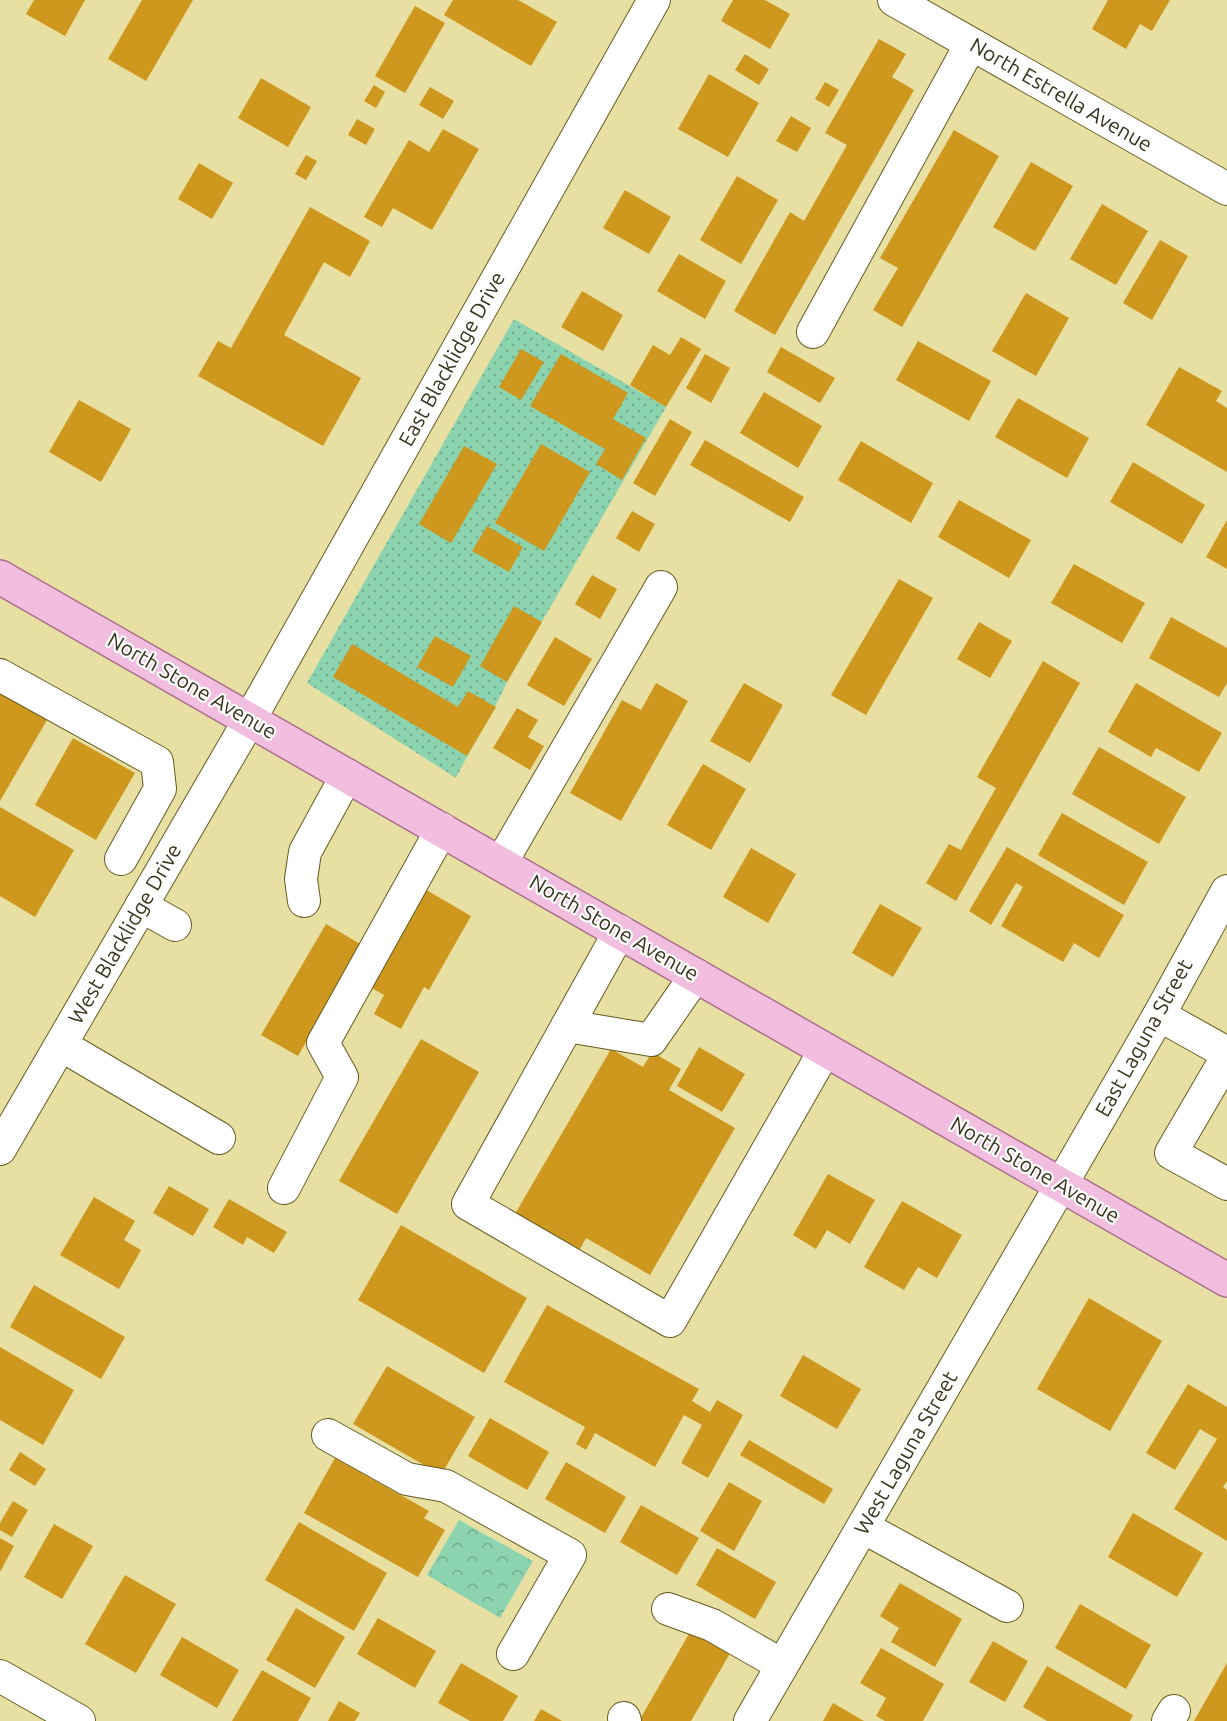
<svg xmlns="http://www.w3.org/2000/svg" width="1227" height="1721" font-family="Ubuntu,sans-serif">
<defs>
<pattern id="grass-dots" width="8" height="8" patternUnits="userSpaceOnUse" patternTransform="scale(1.5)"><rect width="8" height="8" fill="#8bd4af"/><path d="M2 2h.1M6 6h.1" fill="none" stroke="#73ad8e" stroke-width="1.8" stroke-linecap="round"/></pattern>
<pattern id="forest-crowns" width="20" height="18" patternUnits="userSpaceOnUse" patternTransform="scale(1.5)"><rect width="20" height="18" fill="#8bd4af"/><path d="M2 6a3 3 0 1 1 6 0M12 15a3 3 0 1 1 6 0" fill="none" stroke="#73ad8e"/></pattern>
</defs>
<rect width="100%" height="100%" fill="#e8e0a3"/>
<path fill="url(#grass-dots)" d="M 514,319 L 666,407 L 507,682 C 492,715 472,745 456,778 L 307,683 Z"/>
<polygon fill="url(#forest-crowns)" points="459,1520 533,1561 500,1618 427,1575"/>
<g fill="#ce971e">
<polygon points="34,0 85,0 65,36 26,14"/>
<polygon points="142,0 193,0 146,81 108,59"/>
<polygon points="453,0 518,0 557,22 531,66 444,15"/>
<polygon points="733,0 765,0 790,14 770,49 721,21"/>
<polygon points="1108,0 1170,0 1152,31 1140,24 1126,49 1092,29"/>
<polygon points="415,6 445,23 405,93 375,76"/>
<polygon points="879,39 906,54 892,77 914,90 775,335 734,311 790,212 804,221 847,145 825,133"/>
<polygon points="745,54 769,69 759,85 735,70"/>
<polygon points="709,74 759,103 728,157 678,129"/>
<polygon points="261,78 311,107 288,147 238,118"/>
<polygon points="825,82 839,90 829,107 815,99"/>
<polygon points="374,85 385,92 376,108 364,101"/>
<polygon points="430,87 454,101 443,119 419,105"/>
<polygon points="791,116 811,128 797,152 776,141"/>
<polygon points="357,119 375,129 366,145 348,135"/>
<polygon points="443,129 479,149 432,230 393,208 382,227 364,217 409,140 429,152"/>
<polygon points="954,130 999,156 902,327 873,310 898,268 880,258"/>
<polygon points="306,155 317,161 306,180 295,174"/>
<polygon points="1031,162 1073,186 1035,251 993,227"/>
<polygon points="199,163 233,183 212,219 178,199"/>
<polygon points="737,176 778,200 741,264 700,240"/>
<polygon points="625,190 671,217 649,254 603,228"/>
<polygon points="1102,204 1148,231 1116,285 1070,259"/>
<polygon points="310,207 370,241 350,277 324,262 284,335 361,378 323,446 198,376 218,341 231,348"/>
<polygon points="1160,240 1188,256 1152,320 1123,303"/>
<polygon points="679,254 726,281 705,319 657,291"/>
<polygon points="582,291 623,315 603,351 561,327"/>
<polygon points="1026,293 1069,318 1036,376 992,351"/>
<polygon points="681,337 701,349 666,407 630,385 653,345 670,355"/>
<polygon points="918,341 991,381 969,421 896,380"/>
<polygon points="781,347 835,378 820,403 767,372"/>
<polygon points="521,349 544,362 521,400 499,387"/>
<polygon points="561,354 628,393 613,419 646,438 622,480 596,464 605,449 530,406"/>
<polygon points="705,354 730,368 711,403 686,388"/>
<polygon points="1179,367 1222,391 1216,401 1227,408 1227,472 1146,425"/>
<polygon points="764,392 822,426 798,468 740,433"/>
<polygon points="1018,398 1089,438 1067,478 995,437"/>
<polygon points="79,400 131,429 101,482 49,452"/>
<polygon points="670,419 692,432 655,496 633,483"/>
<polygon points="705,440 804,497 790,522 690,465"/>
<polygon points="861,441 933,483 911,523 838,480"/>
<polygon points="541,444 590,472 544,551 495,523"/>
<polygon points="464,446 497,464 451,543 419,524"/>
<polygon points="1133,462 1205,505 1182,544 1110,502"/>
<polygon points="959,500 1031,540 1009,578 938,537"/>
<polygon points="632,511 655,524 639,552 616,538"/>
<polygon points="1227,520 1227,569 1206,557"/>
<polygon points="487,526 523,547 509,572 472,551"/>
<polygon points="1074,564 1145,603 1122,643 1051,603"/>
<polygon points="592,575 617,589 600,619 575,604"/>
<polygon points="899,579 933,598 866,715 831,695"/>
<polygon points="514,606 542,622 507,682 480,666"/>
<polygon points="1171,617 1227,648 1227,683 1219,697 1149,658"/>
<polygon points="979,622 1012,641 990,678 957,659"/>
<polygon points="435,636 471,656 453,687 417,667"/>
<polygon points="555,637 592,659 564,706 527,685"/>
<polygon points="352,644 458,707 468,691 496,707 467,756 333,677"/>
<polygon points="1043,661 1080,683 956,901 926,883 949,844 961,850 996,788 977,777"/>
<polygon points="656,683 688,701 621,821 570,793 622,700 641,710"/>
<polygon points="744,683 783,705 750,763 710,741"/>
<polygon points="1136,683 1222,733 1199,772 1156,748 1151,757 1108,732"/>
<polygon points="0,693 47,720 0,801"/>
<polygon points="517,708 538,720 528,737 544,746 530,770 493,748"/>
<polygon points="73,738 135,773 96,840 35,805"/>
<polygon points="1099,747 1186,797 1159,844 1072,794"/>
<polygon points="703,764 746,789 711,850 667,825"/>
<polygon points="0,807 74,850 35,917 0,896"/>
<polygon points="1062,813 1148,862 1124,905 1038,855"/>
<polygon points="1007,847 1124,915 1099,958 1074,943 1063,962 1001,926 1023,887 1016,883 991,925 969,911"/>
<polygon points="751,848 796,874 768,923 723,897"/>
<polygon points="423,888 471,916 429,990 424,987 401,1029 374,1014 384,995 368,986"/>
<polygon points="880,904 922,928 893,977 852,953"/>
<polygon points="326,924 362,945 298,1056 261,1035"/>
<polygon points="421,1039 479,1072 397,1214 339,1181"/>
<polygon points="699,1047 745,1074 722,1112 677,1086"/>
<polygon points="611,1049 643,1067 652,1052 681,1069 669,1090 735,1128 650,1275 586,1238 579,1251 515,1214"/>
<polygon points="828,1174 875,1200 850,1244 827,1230 816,1249 793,1235"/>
<polygon points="169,1186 209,1209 193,1236 153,1213"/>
<polygon points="94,1197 135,1221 124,1240 141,1250 119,1289 60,1255"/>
<polygon points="229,1199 287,1232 274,1253 247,1237 243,1245 213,1227"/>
<polygon points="902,1201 962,1235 937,1278 918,1267 904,1290 864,1267"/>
<polygon points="401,1225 527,1298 484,1373 358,1300"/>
<polygon points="34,1285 125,1337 101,1379 10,1327"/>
<polygon points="1089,1298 1162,1341 1110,1431 1037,1389"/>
<polygon points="547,1305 699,1389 692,1401 710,1412 717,1400 743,1415 708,1478 681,1463 702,1425 684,1415 655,1467 595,1433 586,1450 576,1444 585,1427 504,1382"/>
<polygon points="0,1347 74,1390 43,1445 0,1420"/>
<polygon points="803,1355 861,1389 837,1429 780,1396"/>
<polygon points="387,1366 475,1417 441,1475 353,1424"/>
<polygon points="1188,1384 1227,1407 1227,1481 1223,1487 1227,1490 1227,1541 1174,1509 1217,1439 1200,1429 1175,1470 1146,1453"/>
<polygon points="490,1418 549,1452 527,1490 468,1456"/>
<polygon points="749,1440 833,1489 824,1504 740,1455"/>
<polygon points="20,1452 46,1469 35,1486 9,1470"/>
<polygon points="335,1458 429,1511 424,1518 445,1530 418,1577 304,1513"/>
<polygon points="566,1462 626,1497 605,1533 545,1499"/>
<polygon points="729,1482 762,1501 734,1551 700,1531"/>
<polygon points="13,1501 28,1510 12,1537 0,1530 0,1523"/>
<polygon points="641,1505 699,1538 677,1575 620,1542"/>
<polygon points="1133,1513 1203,1553 1177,1597 1108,1557"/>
<polygon points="299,1522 387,1573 354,1631 265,1580"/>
<polygon points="54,1524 93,1546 62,1599 24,1577"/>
<polygon points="0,1538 14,1546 0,1572"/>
<polygon points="717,1548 776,1582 755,1619 696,1585"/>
<polygon points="125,1575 176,1604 136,1673 85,1644"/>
<polygon points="900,1583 962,1619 935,1667 891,1642 899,1628 880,1616"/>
<polygon points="1080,1604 1151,1645 1126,1689 1055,1648"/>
<polygon points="296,1608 345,1637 315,1688 266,1660"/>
<polygon points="378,1618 436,1651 415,1688 357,1654"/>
<polygon points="694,1625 733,1648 691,1721 639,1721"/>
<polygon points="182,1637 239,1670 217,1708 160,1675"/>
<polygon points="993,1641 1028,1661 1005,1702 969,1682"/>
<polygon points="881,1648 944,1684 923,1721 885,1721 876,1716 886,1698 860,1683"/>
<polygon points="461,1663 518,1696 503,1721 470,1721 438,1703"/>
<polygon points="1227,1663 1227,1721 1194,1721"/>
<polygon points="1047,1666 1133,1715 1130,1721 1047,1721 1023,1707"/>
<polygon points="262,1670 311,1698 298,1721 232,1721"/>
<polygon points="339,1701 360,1713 355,1721 328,1721"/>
<polygon points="833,1703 864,1721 823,1721"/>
<polygon points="541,1709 562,1721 534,1721"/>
</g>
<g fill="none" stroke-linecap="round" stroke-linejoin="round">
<g stroke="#655c22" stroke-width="34">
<g id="minor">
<polyline points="894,0 1227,189"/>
<polyline points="813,332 971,44"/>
<polyline points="0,675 157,762 160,789 121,859"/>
<polyline points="501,863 661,587"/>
<polyline points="304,901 301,879 305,852 347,775"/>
<polyline points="141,906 175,925"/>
<polyline points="620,931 468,1204 670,1321 825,1050"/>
<polyline points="1159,1015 1227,1053"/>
<polyline points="567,1026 651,1040 696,975"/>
<polyline points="61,1045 219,1138"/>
<polyline points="1227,1057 1171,1153 1227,1184"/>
<polyline points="0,1149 250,719 654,0"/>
<polyline points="284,1188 342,1077 323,1043 442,829"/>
<polyline points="328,1435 407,1479 446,1486 570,1555 513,1654"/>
<polyline points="863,1527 1007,1606"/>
<polyline points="668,1609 712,1625 782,1665"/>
<polyline points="0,1676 79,1721"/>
<polyline points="624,1718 625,1721"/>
<polyline points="750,1721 1061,1185 1159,1015 1227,891"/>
<polyline points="1168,1721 1174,1711"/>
</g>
</g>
<g stroke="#aa718d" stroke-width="36">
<polyline id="major" points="0,577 1227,1280"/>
</g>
<use href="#minor" stroke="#fff" stroke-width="32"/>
<use href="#major" stroke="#f1bedf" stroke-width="33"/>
</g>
<g text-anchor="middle" stroke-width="4.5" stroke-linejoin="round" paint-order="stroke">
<g font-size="21" fill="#38351c" stroke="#fefefe">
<text transform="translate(1061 95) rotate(30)" y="7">North Estrella Avenue</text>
<text transform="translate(452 359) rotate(-61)" y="7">East Blacklidge Drive</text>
<text transform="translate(192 686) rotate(30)" y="7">North Stone Avenue</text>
<text transform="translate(614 928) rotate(30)" y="7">North Stone Avenue</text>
<text transform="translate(125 934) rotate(-60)" y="7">West Blacklidge Drive</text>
<text transform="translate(1144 1038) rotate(-61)" y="7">East Laguna Street</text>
<text transform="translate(1035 1170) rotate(30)" y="7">North Stone Avenue</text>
<text transform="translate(906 1453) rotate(-60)" y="7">West Laguna Street</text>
</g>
</g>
</svg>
